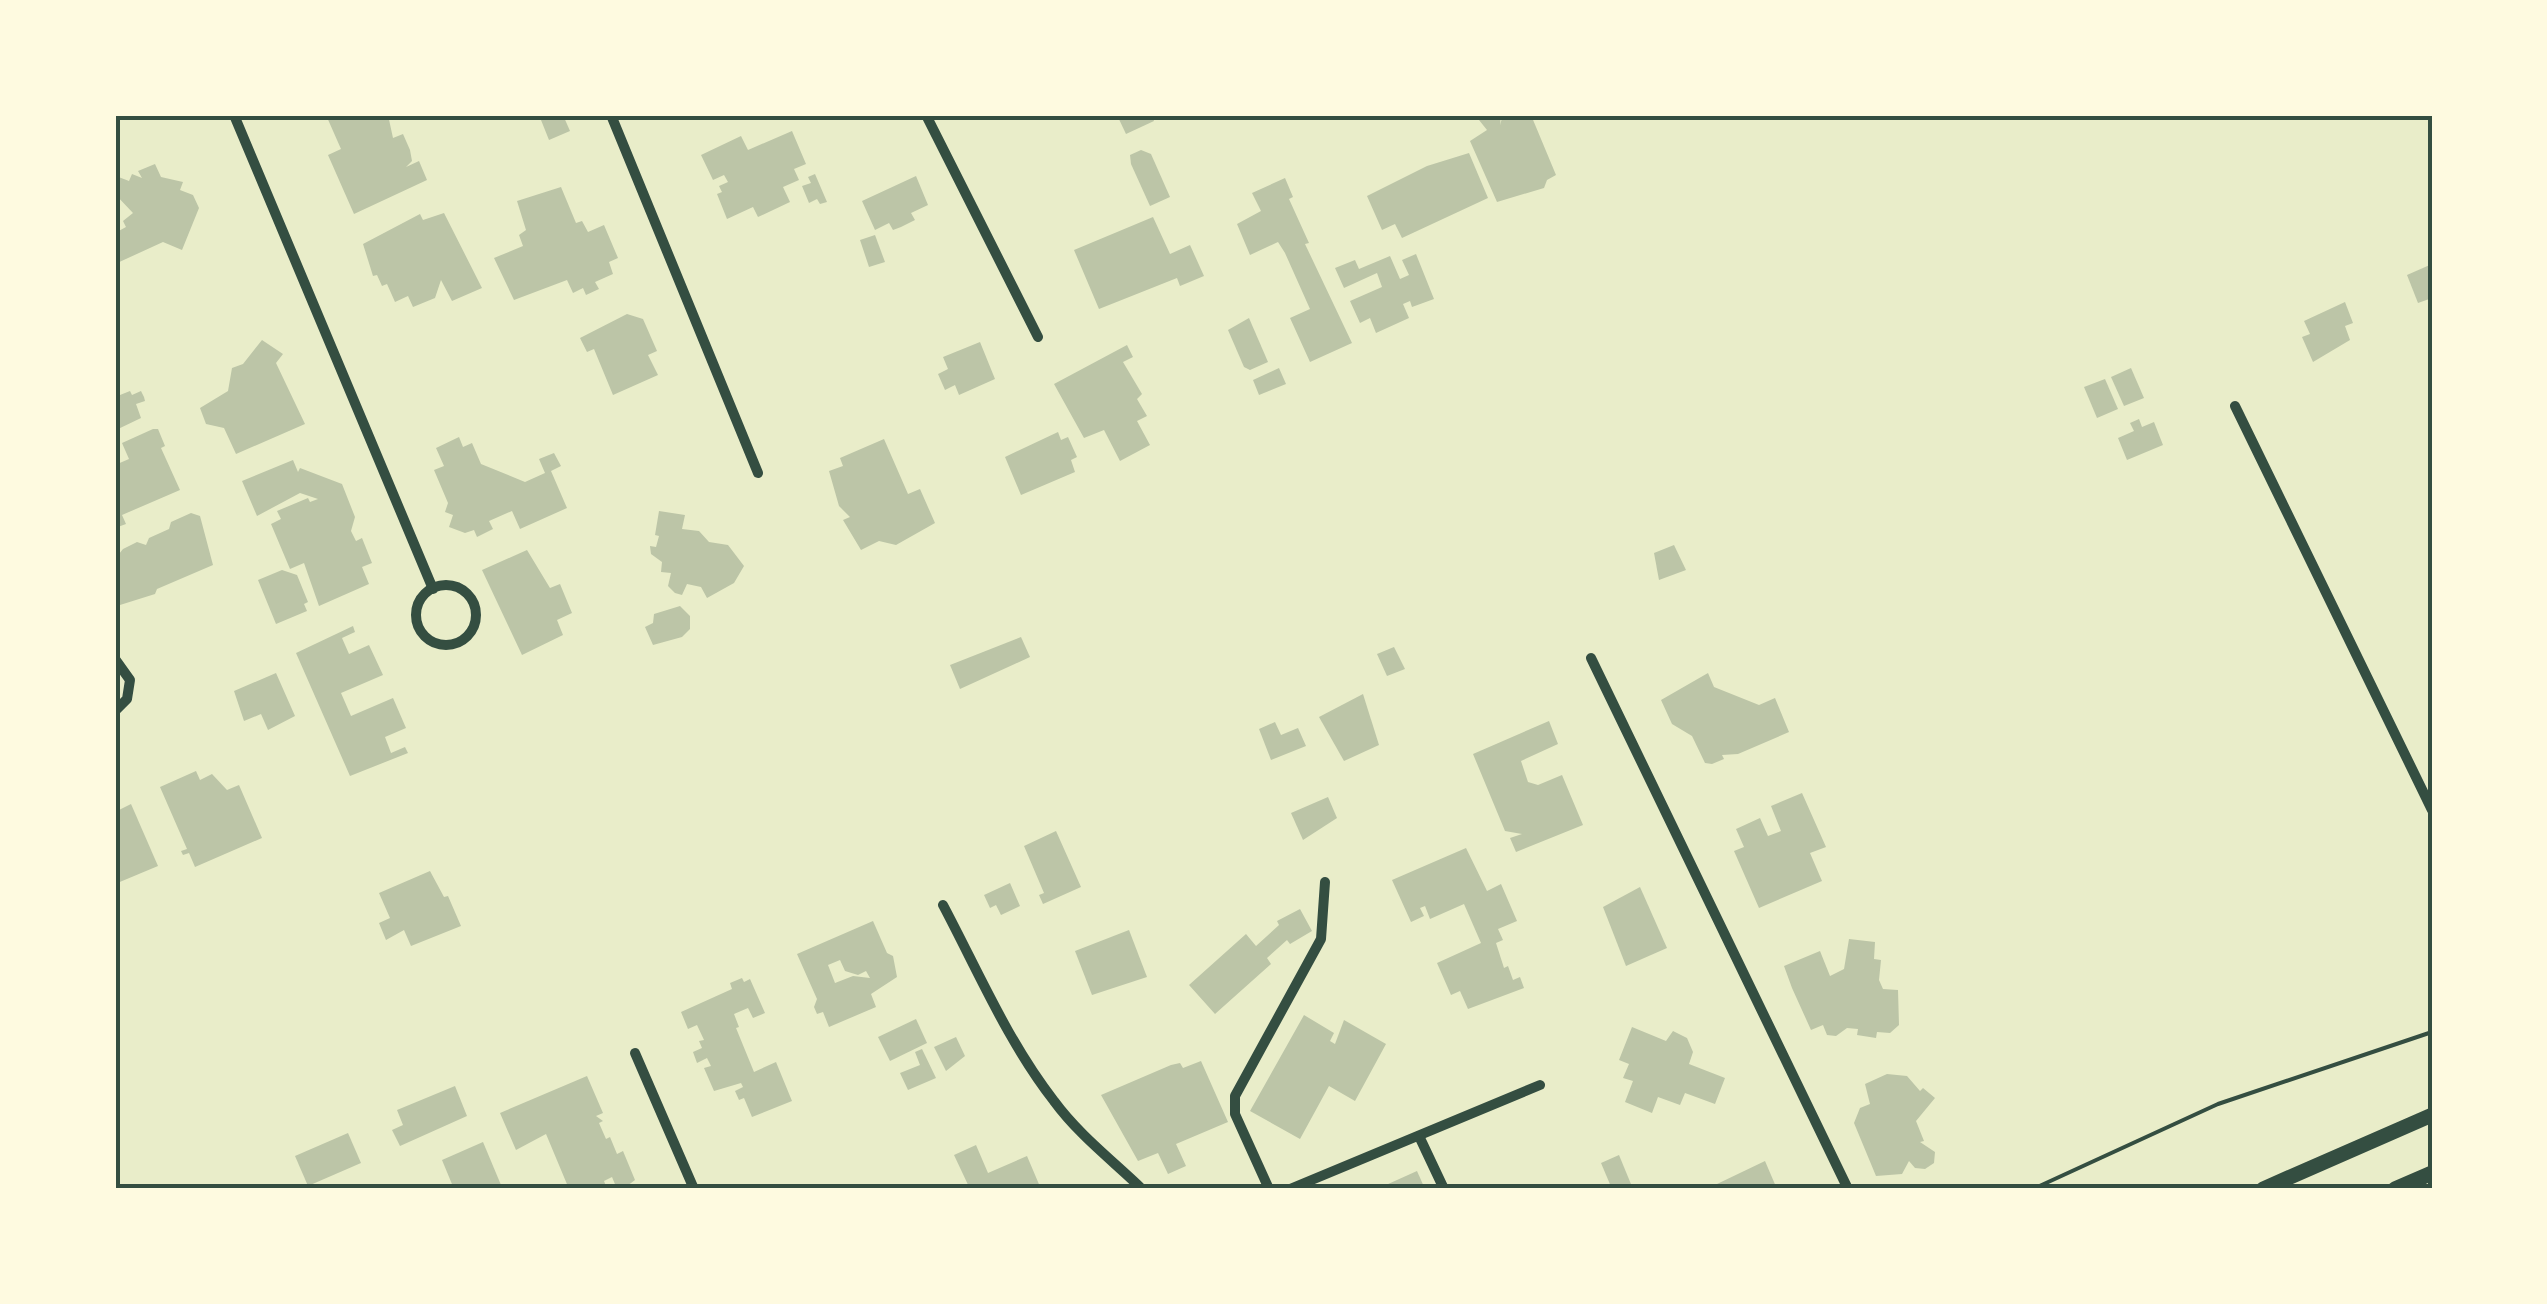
<svg xmlns="http://www.w3.org/2000/svg" width="2547" height="1304" font-family="'Libre Baskerville',serif">
<rect width="100%" height="100%" fill="#e9edc9"/>
<g fill="#bcc5a7" fill-rule="evenodd">
<polygon points="326,115 388,115 393,138 403,134 410,150 412,161 406,167 419,161 427,180 354,214 328,155 341,149"/>
<polygon points="539,115 563,115 570,131 549,140"/>
<polygon points="1117,115 1152,115 1154,121 1126,134"/>
<polygon points="1475,115 1501,115 1500,125 1503,115 1531,115 1556,175 1547,180 1544,188 1497,202 1470,141 1487,130"/>
<polygon points="792,131 806,164 794,169 799,180 783,187 790,202 758,217 753,207 727,219 717,194 722,192 719,186 728,182 724,175 713,180 701,155 741,136 748,150"/>
<polygon points="1141,150 1151,154 1170,197 1150,206 1131,164 1130,155"/>
<polygon points="1469,153 1488,198 1402,238 1395,224 1382,230 1367,196 1427,166"/>
<polygon points="155,164 161,177 183,182 180,190 193,195 199,208 182,250 163,242 115,264 115,233 126,227 123,221 133,213 115,194 116,176 129,181 132,174 142,178 138,171"/>
<polygon points="815,174 827,202 820,204 817,199 809,203 802,186 811,183 808,177"/>
<polygon points="916,176 928,205 911,213 915,220 901,227 893,230 889,223 875,230 862,201"/>
<polygon points="1285,178 1293,197 1289,199 1309,243 1305,244 1352,343 1310,362 1290,318 1310,309 1285,253 1278,242 1250,255 1237,224 1261,211 1252,193"/>
<polygon points="561,187 576,223 582,221 588,232 604,225 618,258 609,262 613,274 595,282 599,289 586,295 583,288 573,293 567,280 514,300 494,258 523,246 519,235 526,230 517,201"/>
<polygon points="444,213 482,288 452,301 441,280 435,298 413,307 408,296 395,302 387,284 382,286 377,275 373,276 363,244 420,214 423,220"/>
<polygon points="1153,217 1170,254 1190,245 1204,276 1180,286 1177,278 1099,309 1074,250"/>
<polygon points="875,235 885,262 869,267 860,240"/>
<polygon points="1416,254 1434,299 1412,307 1410,301 1403,304 1409,318 1376,333 1370,318 1360,323 1350,301 1382,287 1377,273 1344,288 1335,268 1355,260 1359,269 1390,256 1400,279 1409,275 1402,260"/>
<polygon points="2432,264 2432,298 2418,303 2407,275"/>
<polygon points="2345,302 2353,323 2345,326 2350,340 2313,362 2302,337 2310,334 2304,321"/>
<polygon points="627,314 643,319 657,351 648,355 658,375 613,395 594,349 587,352 580,338"/>
<polygon points="1249,318 1268,362 1250,370 1244,367 1228,330"/>
<polygon points="262,340 283,354 276,363 305,424 236,454 224,428 206,424 200,408 228,391 232,368 243,364"/>
<polygon points="980,342 995,379 959,395 955,385 945,390 938,374 948,369 943,357"/>
<polygon points="1127,345 1133,357 1123,362 1142,394 1137,399 1147,416 1137,421 1150,445 1120,461 1104,430 1084,438 1054,384"/>
<polygon points="1279,368 1286,384 1259,395 1253,380"/>
<polygon points="2131,368 2144,398 2124,406 2111,377"/>
<polygon points="2105,379 2118,409 2097,418 2084,387"/>
<polygon points="130,391 132,395 141,391 144,397 145,401 136,404 141,418 116,430 115,397"/>
<polygon points="2139,419 2142,427 2154,422 2163,445 2127,460 2118,438 2134,431 2130,423"/>
<polygon points="153,429 158,429 165,446 161,448 180,490 122,515 126,524 115,528 115,516 120,514 115,503 115,465 129,459 122,443"/>
<polygon points="1058,432 1061,440 1068,437 1077,457 1071,460 1075,472 1021,495 1005,457"/>
<polygon points="459,437 463,447 472,443 481,464 525,482 545,473 539,459 554,453 561,466 551,471 567,508 520,529 512,511 489,521 493,529 477,537 474,530 465,533 449,527 453,515 445,512 448,503 434,470 444,466 436,448"/>
<polygon points="884,439 908,494 920,489 935,523 896,545 879,541 861,550 843,520 850,517 839,506 829,471 843,466 840,458"/>
<polygon points="293,460 298,472 300,468 342,484 355,517 351,531 356,541 362,538 372,563 362,567 369,584 319,606 304,563 290,569 271,524 281,519 277,511 308,498 310,502 318,499 300,493 257,516 242,481"/>
<polygon points="659,511 685,515 682,529 699,531 709,542 728,545 744,566 734,583 707,598 701,587 687,584 682,595 675,593 668,586 671,573 661,572 662,562 651,554 650,546 656,547 659,536 655,535"/>
<polygon points="191,513 200,516 213,565 157,589 155,594 120,605 115,597 115,559 123,549 137,542 146,545 149,538 169,529 171,522"/>
<polygon points="1674,545 1686,570 1659,580 1654,553"/>
<polygon points="527,550 550,588 560,584 572,613 557,620 563,635 522,655 482,570"/>
<polygon points="282,570 297,575 308,602 304,604 307,611 276,624 258,580"/>
<polygon points="680,606 690,616 690,629 682,637 653,645 645,627 653,623 654,614"/>
<polygon points="353,626 355,632 342,638 349,654 369,645 383,675 341,693 351,716 393,698 406,728 385,737 391,753 405,747 408,753 350,776 296,653"/>
<polygon points="1021,637 1030,657 960,689 950,665"/>
<polygon points="1394,647 1405,669 1387,676 1377,654"/>
<polygon points="276,673 295,716 268,730 261,714 244,721 234,691"/>
<polygon points="1708,673 1714,687 1759,705 1775,698 1789,732 1738,754 1722,755 1724,759 1712,764 1705,763 1692,736 1672,724 1661,700"/>
<polygon points="1363,694 1379,745 1344,761 1319,717"/>
<polygon points="1549,721 1558,744 1521,761 1528,782 1538,785 1562,775 1583,825 1516,852 1510,838 1522,834 1505,831 1473,754"/>
<polygon points="1275,722 1281,735 1298,728 1306,746 1271,760 1259,729"/>
<polygon points="196,771 200,780 212,774 227,790 239,785 262,838 195,867 189,853 183,855 181,851 187,849 160,787"/>
<polygon points="1802,793 1826,847 1810,853 1822,881 1759,908 1734,851 1744,847 1736,829 1760,818 1768,836 1781,831 1771,806"/>
<polygon points="1328,797 1337,818 1303,840 1291,813"/>
<polygon points="131,804 158,866 115,884 115,812"/>
<polygon points="1056,831 1081,887 1043,904 1039,895 1044,893 1024,846"/>
<polygon points="1466,848 1487,891 1501,884 1517,921 1498,929 1503,940 1496,943 1504,968 1508,966 1513,980 1520,977 1524,988 1468,1009 1460,991 1451,995 1437,963 1481,943 1464,904 1430,919 1425,906 1420,908 1424,916 1411,922 1392,880"/>
<polygon points="430,871 444,897 448,896 461,926 411,946 404,930 386,940 379,923 390,918 379,893"/>
<polygon points="1010,883 1020,906 1001,915 996,905 990,908 984,895"/>
<polygon points="1640,887 1667,948 1626,966 1603,907"/>
<polygon points="1300,909 1312,931 1290,944 1287,940 1267,958 1271,964 1215,1014 1189,985 1246,934 1256,946 1279,925 1277,921"/>
<path d="M 873,921 L 887,953 L 893,956 L 897,977 L 871,994 L 876,1007 L 829,1027 L 823,1012 L 817,1014 L 814,1007 L 817,999 L 797,954 ZM 840,960 L 845,971 L 858,975 L 866,971 L 870,978 L 853,976 L 835,983 L 828,965 Z"/>
<polygon points="1129,930 1147,977 1092,995 1075,951"/>
<polygon points="1849,939 1875,942 1874,959 1881,960 1879,980 1883,989 1898,990 1899,1025 1890,1033 1877,1032 1876,1038 1857,1035 1858,1029 1847,1028 1836,1036 1827,1035 1823,1025 1811,1030 1792,988 1784,966 1820,951 1830,976 1844,969"/>
<polygon points="742,978 744,982 750,979 765,1013 753,1018 748,1008 734,1014 739,1027 736,1028 754,1072 776,1062 792,1101 752,1117 744,1098 739,1100 735,1091 743,1087 741,1083 714,1091 704,1068 711,1066 707,1058 697,1063 693,1052 702,1048 699,1041 704,1040 697,1025 688,1029 681,1012 732,989 730,983"/>
<polygon points="1304,1015 1334,1033 1330,1041 1335,1044 1344,1020 1386,1044 1355,1101 1329,1086 1300,1139 1250,1111"/>
<polygon points="916,1019 927,1043 890,1061 878,1037"/>
<polygon points="1632,1027 1666,1041 1673,1031 1687,1038 1693,1052 1689,1064 1725,1078 1715,1104 1685,1093 1680,1105 1658,1097 1652,1113 1625,1102 1633,1081 1623,1078 1629,1064 1619,1060"/>
<polygon points="956,1037 965,1056 946,1071 934,1047"/>
<polygon points="922,1049 936,1078 908,1090 900,1073 920,1065 915,1052"/>
<polygon points="1201,1061 1228,1122 1176,1144 1186,1166 1168,1174 1158,1153 1138,1161 1101,1095 1171,1065 1180,1063 1183,1068"/>
<polygon points="1887,1074 1907,1076 1920,1091 1923,1088 1935,1098 1916,1121 1924,1141 1920,1142 1935,1152 1934,1163 1925,1169 1915,1168 1909,1161 1902,1174 1876,1176 1854,1123 1860,1108 1870,1104 1865,1084"/>
<polygon points="587,1076 603,1113 596,1116 603,1121 599,1123 606,1139 610,1137 617,1154 623,1151 635,1180 623,1189 617,1189 612,1177 604,1181 607,1189 569,1189 546,1134 516,1150 500,1113"/>
<polygon points="455,1086 467,1116 400,1146 392,1130 403,1125 397,1110"/>
<polygon points="348,1133 361,1163 308,1186 295,1156"/>
<polygon points="483,1142 501,1185 454,1189 442,1160"/>
<polygon points="976,1145 988,1173 1027,1156 1041,1189 970,1189 954,1155"/>
<polygon points="1619,1155 1633,1189 1612,1189 1601,1163"/>
<polygon points="1765,1161 1777,1189 1697,1189 1717,1184"/>
<polygon points="1417,1171 1425,1189 1377,1189"/>
</g>
<g fill="none" stroke-linecap="round" stroke-linejoin="round">
<polyline stroke="#344e41" stroke-width="4" points="2033,1189 2218,1104 2432,1032"/>
<g stroke="#344e41" stroke-width="10">
<polyline points="234,115 433,589"/>
<polyline points="611,115 758,473"/>
<polyline points="926,115 1038,337"/>
<polyline points="2235,406 2432,810"/>
<circle cx="446" cy="615" r="30"/>
<polyline points="1591,658 1848,1189"/>
<polyline points="115,659 130,680 127,699 115,711"/>
<path d="M 943,905 C 978,971 1008,1042 1054,1101 C 1079,1135 1112,1160 1142,1189"/>
<polyline points="635,1053 694,1189"/>
<polyline points="1419,1136 1444,1189"/>
<polyline points="1269,1189 1235,1114 1235,1096 1321,939 1325,882"/>
<polyline points="1290,1189 1540,1085"/>
</g>
<g stroke="#344e41" stroke-width="15">
<polyline points="2263,1189 2432,1115"/>
<polyline points="2395,1189 2432,1173"/>
</g>
</g>
<rect width="2547" height="1304" fill="none" stroke="#fefae0" stroke-width="235"/>
<rect x="118" y="118" width="2312" height="1068" fill="none" stroke="#344e41" stroke-width="4"/>
</svg>
